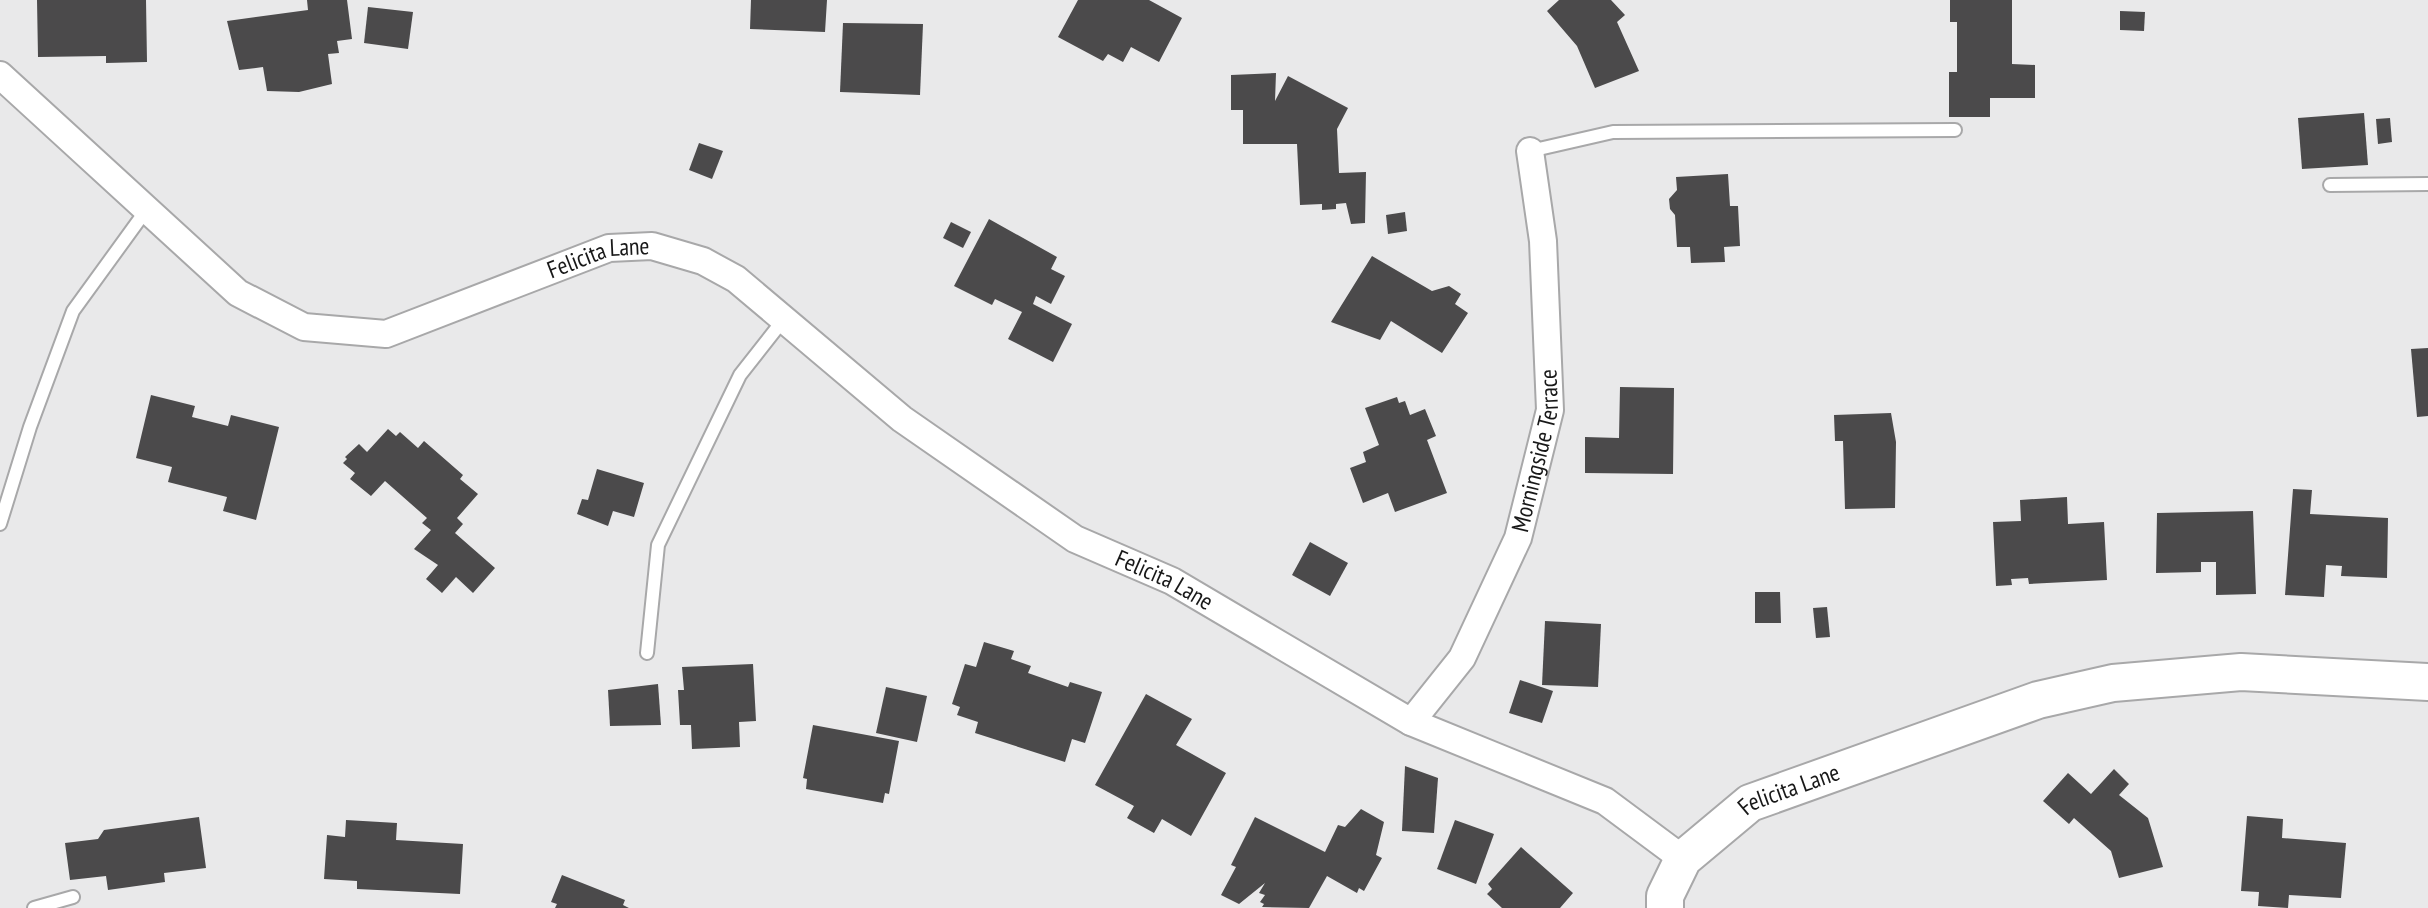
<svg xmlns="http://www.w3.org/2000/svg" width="2428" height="908" font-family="'PT Sans Narrow',sans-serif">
<rect width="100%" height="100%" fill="#e9e9ea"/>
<g fill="#4b4a4b">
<polygon points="37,0 146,0 147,62 106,63 106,56 38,57"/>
<polygon points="307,0 347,0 352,39 337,41 339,53 328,54 332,84 299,92 267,91 263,67 239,70 227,21 308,10"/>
<polygon points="751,0 827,0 825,32 750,29"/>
<polygon points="1078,0 1149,0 1182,18 1159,62 1131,47 1123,62 1108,54 1103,61 1058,37"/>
<polygon points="1559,0 1611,0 1625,15 1617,22 1639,71 1595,88 1577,46 1547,11"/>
<polygon points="1950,0 2012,0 2012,64 2035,65 2035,98 1990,98 1990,117 1949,117 1949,72 1957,72 1957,22 1950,22"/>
<polygon points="368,7 413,12 408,49 364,43"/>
<polygon points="2120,11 2145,12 2144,31 2120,30"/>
<polygon points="843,23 923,24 920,95 840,92"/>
<polygon points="1276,73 1275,101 1288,76 1348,108 1337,129 1339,173 1366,172 1365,223 1351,224 1346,203 1336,204 1336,209 1322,210 1322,204 1300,205 1297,144 1243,144 1243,110 1231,110 1231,75"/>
<polygon points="2364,113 2368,165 2302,169 2298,118"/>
<polygon points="2390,118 2392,142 2378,144 2376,119"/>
<polygon points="699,143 723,151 712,179 689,170"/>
<polygon points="1728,174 1730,206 1738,206 1740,246 1724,247 1725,262 1691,263 1690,247 1677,247 1675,215 1670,209 1669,199 1677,190 1676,177"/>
<polygon points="1405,212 1407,231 1388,234 1386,215"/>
<polygon points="989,219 1057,257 1051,269 1065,276 1051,304 1036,296 1033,304 1072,324 1053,362 1008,339 1022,312 995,299 992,305 954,286"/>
<polygon points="951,222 971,232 963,248 943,238"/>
<polygon points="1372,256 1432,291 1449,286 1461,294 1455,304 1468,313 1442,353 1391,321 1380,340 1331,322"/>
<polygon points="2428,348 2428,416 2417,417 2411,349"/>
<polygon points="1620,387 1674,388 1673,474 1585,473 1585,437 1619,438"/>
<polygon points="151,395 195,406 192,417 228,426 231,415 279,427 256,520 223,511 227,497 168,482 172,467 136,458"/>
<polygon points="1397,397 1399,403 1405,401 1410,415 1425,409 1436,436 1427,440 1447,493 1395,512 1388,493 1363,503 1350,468 1366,462 1363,452 1379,445 1365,408"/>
<polygon points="1891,413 1896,442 1895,508 1845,509 1843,441 1835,441 1834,415"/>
<polygon points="388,429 396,436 400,432 418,448 424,441 463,475 460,479 478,494 457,518 463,524 455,533 495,568 473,593 456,577 442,593 426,579 438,565 414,549 431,530 422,523 427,518 385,481 371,496 350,479 355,473 343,463 347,459 345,457 359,444 367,452"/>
<polygon points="597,469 644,483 634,517 613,511 608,526 577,514 582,499 588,500"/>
<polygon points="2293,489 2312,490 2310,514 2388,518 2387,578 2341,576 2342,566 2326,565 2324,597 2285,595"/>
<polygon points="2067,497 2068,524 2104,522 2107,580 2029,584 2028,578 2011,579 2012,585 1996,586 1993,522 2021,521 2020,500"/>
<polygon points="2253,511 2256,594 2216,595 2216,562 2201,562 2201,572 2156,573 2157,513"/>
<polygon points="1310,542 1348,563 1330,596 1292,575"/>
<polygon points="1755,592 1780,592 1781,623 1755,623"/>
<polygon points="1827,607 1830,637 1816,638 1813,608"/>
<polygon points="1545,621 1601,624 1598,687 1542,685"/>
<polygon points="984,642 1014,651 1011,659 1031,666 1028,673 1068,687 1070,682 1102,692 1085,743 1072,739 1065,762 975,733 978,722 957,715 960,707 952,704 965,664 976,667"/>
<polygon points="753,664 756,721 739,722 740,747 692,749 691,725 680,725 678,690 684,690 682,667"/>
<polygon points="1520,680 1553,691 1542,723 1509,713"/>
<polygon points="658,684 661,725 610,726 608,690"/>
<polygon points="886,687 927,696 917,742 876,733"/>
<polygon points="1146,694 1192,719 1176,745 1226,773 1191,836 1162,819 1154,833 1127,818 1134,806 1095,785"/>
<polygon points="813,725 899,741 889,794 885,793 883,803 806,789 807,779 803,778"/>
<polygon points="1405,766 1438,778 1434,833 1402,831"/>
<polygon points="2114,769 2129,784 2119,795 2148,818 2163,867 2119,878 2111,851 2074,818 2069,824 2043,801 2068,773 2091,794"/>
<polygon points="1361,809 1384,822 1376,855 1382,858 1364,891 1359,888 1357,893 1327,876 1309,908 1262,907 1264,904 1260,902 1265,895 1259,893 1265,883 1239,904 1221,895 1236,867 1231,865 1255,817 1325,852 1338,825 1345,827"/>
<polygon points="2247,816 2283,819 2282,838 2346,843 2341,898 2289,895 2288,908 2258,906 2259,892 2241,891"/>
<polygon points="199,817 206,868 164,873 165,882 108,890 106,876 70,880 65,843 98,839 104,830"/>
<polygon points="346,820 397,823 396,840 463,844 460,894 357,889 357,881 324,879 327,835 345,837"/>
<polygon points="1455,820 1494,834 1476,884 1437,869"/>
<polygon points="1521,847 1573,893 1560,908 1502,908 1487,894 1492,889 1488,884"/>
<polygon points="562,875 625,900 623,905 629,908 555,908 557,904 551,902"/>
</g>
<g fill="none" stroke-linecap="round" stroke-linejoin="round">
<g stroke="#a8a8a9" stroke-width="16">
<g id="lane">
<polyline points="1530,151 1613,132 1955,130"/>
<polyline points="2330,185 2428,184"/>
<polyline points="0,524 30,427 73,311 147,209"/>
<polyline points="647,653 658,545 740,375 784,319"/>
<polyline points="34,908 73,897"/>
</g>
</g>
<g stroke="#a8a8a9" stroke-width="30">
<g id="street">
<path id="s1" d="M 0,75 L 238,293 L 304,327 L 386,334 L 609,248 L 652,246 L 703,261 L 736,279 L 902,419 L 1075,539 L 1172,581 L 1411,722 L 1605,801 L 1683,859"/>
<path id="s2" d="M 1411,722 L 1462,658 L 1518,538 L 1550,410 L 1543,241 L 1530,151"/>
</g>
</g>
<g stroke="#a8a8a9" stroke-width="40">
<g id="secondary">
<path id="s3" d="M 1665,908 L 1665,896 L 1683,859 L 1750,803 L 2038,700 L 2113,683 L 2241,672 L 2428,682"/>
</g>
</g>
<use href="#lane" stroke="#fff" stroke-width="12"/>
<use href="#street" stroke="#fff" stroke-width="26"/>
<use href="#secondary" stroke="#fff" stroke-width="36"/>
</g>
<g text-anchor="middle" stroke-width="8" stroke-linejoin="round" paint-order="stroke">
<g font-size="24" fill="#181818" stroke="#fff">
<text dy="8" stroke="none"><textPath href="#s1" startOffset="706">Felicita Lane</textPath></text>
<text dy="8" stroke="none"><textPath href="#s2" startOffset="304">Morningside Terrace</textPath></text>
<text dy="8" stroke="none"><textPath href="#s1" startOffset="1378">Felicita Lane</textPath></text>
<text dy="8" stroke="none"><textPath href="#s3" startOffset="182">Felicita Lane</textPath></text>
</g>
</g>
</svg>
